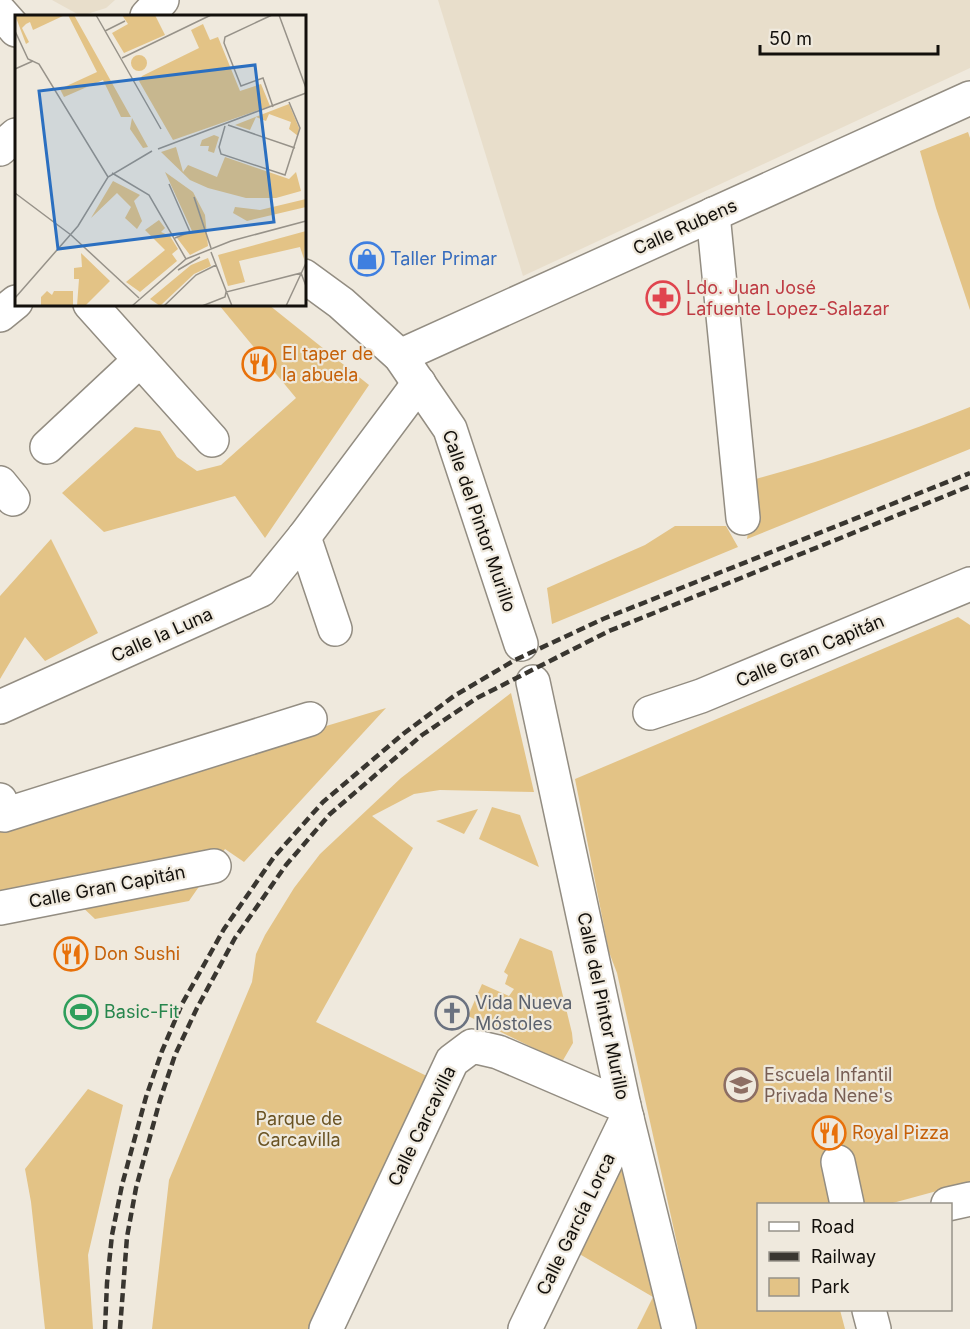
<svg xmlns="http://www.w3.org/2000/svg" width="970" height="1329" font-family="Inter,sans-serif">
<rect width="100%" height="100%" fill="#efe9dd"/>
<g fill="#e8decb">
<polygon points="52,0 115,0 106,8 81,16"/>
<polygon points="438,0 970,0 970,68 523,276"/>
</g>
<g fill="#e3c386">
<polygon points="968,132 970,138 970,310 936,208 920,151"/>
<polygon points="219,305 269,305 369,385 265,538 235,496 104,532 62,493 135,427 160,431 177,457 197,471 221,465 296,398"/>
<path d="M 970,407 L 970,449 L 747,539 L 756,479 C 829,459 901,435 970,407 Z"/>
<polygon points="675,526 726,526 738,547 552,624 547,588 645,545"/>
<polygon points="51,539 98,633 45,661 25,637 0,679 0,596"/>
<polygon points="958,617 970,625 970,1182 889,1204 758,1204 758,1310 840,1310 845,1329 696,1329 617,973 609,952 575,779"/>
<polygon points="511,693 534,792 440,790 414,794 372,816 413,848 316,1022 433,1079 316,1329 152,1329 169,1180 252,982 256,954 265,935 294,888 320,854 401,778"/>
<polygon points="386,708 244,862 225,849 189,901 95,919 75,900 0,907 0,810 5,823"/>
<polygon points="492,807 520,815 539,867 479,839"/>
<polygon points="478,809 464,834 436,821"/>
<polygon points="520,938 552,951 572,1033 573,1043 562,1062 468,1016 482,984 509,996 514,989 505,984 508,975 504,972"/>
<polygon points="88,1089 123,1105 88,1255 93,1329 45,1329 31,1202 25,1169"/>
<polygon points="620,1164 627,1181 664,1329 637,1329 653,1297 576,1252"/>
</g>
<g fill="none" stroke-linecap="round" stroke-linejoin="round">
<g stroke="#938d82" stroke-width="36">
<g id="minor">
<polyline points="0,12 16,30"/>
<polyline points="147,16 162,0"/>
<polyline points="0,149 16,135"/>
<polyline points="713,214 743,518"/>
<polyline points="304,276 341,303 400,356 450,429 521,644"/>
<polyline points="90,304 212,440"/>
<polyline points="0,315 16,302"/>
<polyline points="400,356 970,98"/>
<polyline points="47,447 140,360"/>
<polyline points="0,483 13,499"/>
<polyline points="304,537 335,629"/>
<polyline points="533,682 624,1106 679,1329"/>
<polyline points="0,707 261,590 304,537 419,383"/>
<polyline points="650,713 701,696 970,584"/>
<polyline points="0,800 4,815 310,719"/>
<polyline points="0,908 214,866"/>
<polyline points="838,1162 847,1204"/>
<polyline points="948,1204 970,1199"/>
<polyline points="869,1310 874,1329"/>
<polyline points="326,1329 452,1061 472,1046 498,1052 624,1106"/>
<polyline points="525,1329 627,1118"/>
</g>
</g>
<use href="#minor" stroke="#fff" stroke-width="33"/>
<g stroke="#393630" stroke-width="4.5" stroke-dasharray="9 4.5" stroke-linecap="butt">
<polyline points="105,1329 107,1283 112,1235 122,1185 146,1097 162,1051 182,1004 224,929 274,857 323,802 403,734 454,696 515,660 603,619 970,473"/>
<polyline points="120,1329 127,1237 136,1188 160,1100 175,1055 197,1008 235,938 286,865 330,814 422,735 477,698 609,631 970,486"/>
</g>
</g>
<defs>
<g id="shop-ring" transform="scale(1.725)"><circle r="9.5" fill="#efe9dd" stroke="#3f7fe0" stroke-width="1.5"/><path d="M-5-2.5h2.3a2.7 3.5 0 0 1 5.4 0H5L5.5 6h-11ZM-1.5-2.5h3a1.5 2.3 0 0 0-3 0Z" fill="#3f7fe0"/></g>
<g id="pharmacy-ring" transform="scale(1.725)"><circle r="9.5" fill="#efe9dd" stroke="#e0444e" stroke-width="1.5"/><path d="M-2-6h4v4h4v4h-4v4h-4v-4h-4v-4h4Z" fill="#e0444e"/></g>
<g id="restaurant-ring" transform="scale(1.725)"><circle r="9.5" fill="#efe9dd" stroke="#e8710a" stroke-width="1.5"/><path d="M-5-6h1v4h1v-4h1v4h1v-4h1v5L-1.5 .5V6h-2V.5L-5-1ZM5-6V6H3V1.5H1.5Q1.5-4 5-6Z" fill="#e8710a"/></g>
<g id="stadium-ring" transform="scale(1.725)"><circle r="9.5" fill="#efe9dd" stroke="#2e9e5b" stroke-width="1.5"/><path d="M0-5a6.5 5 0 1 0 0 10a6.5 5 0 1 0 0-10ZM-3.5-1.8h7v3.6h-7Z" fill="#2e9e5b"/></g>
<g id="church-ring" transform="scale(1.725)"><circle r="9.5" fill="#efe9dd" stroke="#6b7280" stroke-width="1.5"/><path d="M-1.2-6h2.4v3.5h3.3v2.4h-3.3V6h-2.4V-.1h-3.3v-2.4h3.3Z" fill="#6b7280"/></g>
<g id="school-ring" transform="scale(1.725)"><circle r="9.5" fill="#efe9dd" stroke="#8d6e63" stroke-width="1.5"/><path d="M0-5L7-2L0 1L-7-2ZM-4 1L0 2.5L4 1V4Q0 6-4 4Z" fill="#8d6e63"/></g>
</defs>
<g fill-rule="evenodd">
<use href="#shop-ring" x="367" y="259"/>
<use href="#pharmacy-ring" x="663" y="298"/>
<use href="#restaurant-ring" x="259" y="364"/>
<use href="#restaurant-ring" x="71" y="954"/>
<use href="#stadium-ring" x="81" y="1012"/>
<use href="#church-ring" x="452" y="1013"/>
<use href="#school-ring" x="741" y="1085"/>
<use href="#restaurant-ring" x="829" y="1133"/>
</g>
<g text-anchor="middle" stroke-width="4.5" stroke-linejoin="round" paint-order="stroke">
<g font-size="18" fill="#13100c" stroke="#efe9dd">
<text transform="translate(685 227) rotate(-24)" y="6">Calle Rubens</text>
<text transform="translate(479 521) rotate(71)" y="6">Calle del Pintor Murillo</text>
<text transform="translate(162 635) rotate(-24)" y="6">Calle la Luna</text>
<text transform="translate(810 651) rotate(-23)" y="6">Calle Gran Capitán</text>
<text transform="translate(107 887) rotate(-11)" y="6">Calle Gran Capitán</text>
<text transform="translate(603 1006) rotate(78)" y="6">Calle del Pintor Murillo</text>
<text transform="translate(422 1126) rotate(-64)" y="6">Calle Carcavilla</text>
<text transform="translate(576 1224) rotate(-64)" y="6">Calle García Lorca</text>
</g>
<g font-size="18" fill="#366cbe" stroke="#efe9dd" text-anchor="start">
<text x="390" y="265">Taller Primar</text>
</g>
<g font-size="18" fill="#be3a42" stroke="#efe9dd" text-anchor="start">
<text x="686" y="294">Ldo. Juan José<tspan x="686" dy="21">Lafuente Lopez-Salazar</tspan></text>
</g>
<g font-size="18" fill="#c56008" stroke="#efe9dd" text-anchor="start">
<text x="282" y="360">El taper de<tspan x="282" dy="21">la abuela</tspan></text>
<text x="94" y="960">Don Sushi</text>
<text x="852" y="1139">Royal Pizza</text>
</g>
<g font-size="18" fill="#5b616d" stroke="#efe9dd" text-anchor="start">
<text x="475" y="1009">Vida Nueva<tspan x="475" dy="21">Móstoles</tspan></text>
</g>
<g font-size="18" fill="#27864d" stroke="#efe9dd" text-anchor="start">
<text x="104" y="1018">Basic-Fit</text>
</g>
<g font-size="18" fill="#785e54" stroke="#efe9dd" text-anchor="start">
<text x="764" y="1081">Escuela Infantil<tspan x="764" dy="21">Privada Nene's</tspan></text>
</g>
<g font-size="18" fill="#6a5323" stroke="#efe9dd">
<text x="299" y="1125">Parque de<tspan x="299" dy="21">Carcavilla</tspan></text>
</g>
</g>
<g transform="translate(15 15)">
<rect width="291" height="291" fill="#efe9dd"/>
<path d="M 0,0 L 50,0 L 18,15 L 15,7 L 11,9 L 7,13 L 14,27 L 11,29 ZM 53,0 L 59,0 L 116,102 L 106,102 L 88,65 L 49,82 L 45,74 L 82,57 ZM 107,0 L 140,0 L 150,20 L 109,38 L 97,18 L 113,9 ZM 188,9 L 195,25 L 203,22 L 225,76 L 246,69 L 255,91 L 158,125 L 124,66 L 127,61 L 184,33 L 176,15 ZM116 48a8 8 0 1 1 16 0a8 8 0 1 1-16 0ZM 274,89 L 284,113 L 283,121 L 274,114 L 276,107 L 254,99 L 251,106 L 241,102 L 235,115 L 220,110 ZM 117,103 L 133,132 L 128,133 L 115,114 ZM 199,120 L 204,122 L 199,138 L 193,136 L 194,131 L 185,131 L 187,125 ZM 161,132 L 168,157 L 173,150 L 202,162 L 210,142 L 274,164 L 281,157 L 286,176 L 261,183 L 231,183 L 193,173 L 175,165 L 146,137 ZM 150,157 L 178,177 L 190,200 L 193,231 L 175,240 L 162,223 L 177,216 ZM 98,166 L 125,180 L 119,186 L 127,206 L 122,214 L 110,203 L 116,192 L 102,178 L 76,203 ZM 291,184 L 291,192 L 232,206 L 218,198 L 220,192 L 245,195 ZM 144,205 L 150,213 L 146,217 L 155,221 L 163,234 L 157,239 L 162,246 L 125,277 L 111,267 L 150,235 L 130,215 ZM 291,216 L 289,244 L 285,232 L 224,246 L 230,267 L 213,271 L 203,240 ZM 66,238 L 95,266 L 70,291 L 62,291 L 64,264 L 59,264 L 59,253 L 67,252 ZM 193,243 L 196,251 L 179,259 L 145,291 L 135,284 L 176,250 ZM 32,276 L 37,280 L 39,276 L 58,276 L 58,291 L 26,291 L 26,282 Z" fill="#e3c386"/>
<path fill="none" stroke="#979289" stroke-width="1.5" d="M 81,0 L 146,114M 257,0 L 210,22 L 209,28 L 226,71 L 248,63 L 258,92M 264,0 L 291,73M 0,16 L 13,44 L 24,49 L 93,162M 90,16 L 110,6M 107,43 L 196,0M 0,54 L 18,46M 213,110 L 280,133M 210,111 L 204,132 L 206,139 L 270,160 L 285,113 L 274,87M 143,134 L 291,78M 97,158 L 134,180 L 171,244M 154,169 L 175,217 L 160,223M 0,178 L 56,220 L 124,283M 179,182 L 196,233M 196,237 L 217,291M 163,255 L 185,242M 0,283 L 63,211 L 93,162 L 137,136M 117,291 L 171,244 L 216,226 L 291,206M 149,291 L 181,260 L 201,250M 187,291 L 210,282 L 211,277 L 286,258 L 291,271M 271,291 L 291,248"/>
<path fill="#2b6fc0" fill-opacity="0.15" stroke="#2b6fc0" stroke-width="3" d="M 240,50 L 259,207 L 43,234 L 24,76 Z"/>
<rect width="291" height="291" fill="none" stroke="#13100c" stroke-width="3"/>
</g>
<rect x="757" y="1203" width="195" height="108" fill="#efe9dd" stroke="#979289" stroke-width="1.5"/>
<rect x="769" y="1222" width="30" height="9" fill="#ffffff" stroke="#979289" stroke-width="1.5"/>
<text x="811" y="1233" font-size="18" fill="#13100c">Road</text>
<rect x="769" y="1252" width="30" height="9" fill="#393630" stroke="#979289" stroke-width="1.5"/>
<text x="811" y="1263" font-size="18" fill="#13100c">Railway</text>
<rect x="769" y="1278" width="30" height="18" fill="#e3c386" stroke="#979289" stroke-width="1.5"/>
<text x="811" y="1293" font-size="18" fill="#13100c">Park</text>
<path d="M760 45v9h178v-9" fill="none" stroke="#13100c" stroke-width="3"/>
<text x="769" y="45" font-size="18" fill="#13100c" stroke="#efe9dd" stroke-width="4.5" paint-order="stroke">50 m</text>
</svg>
